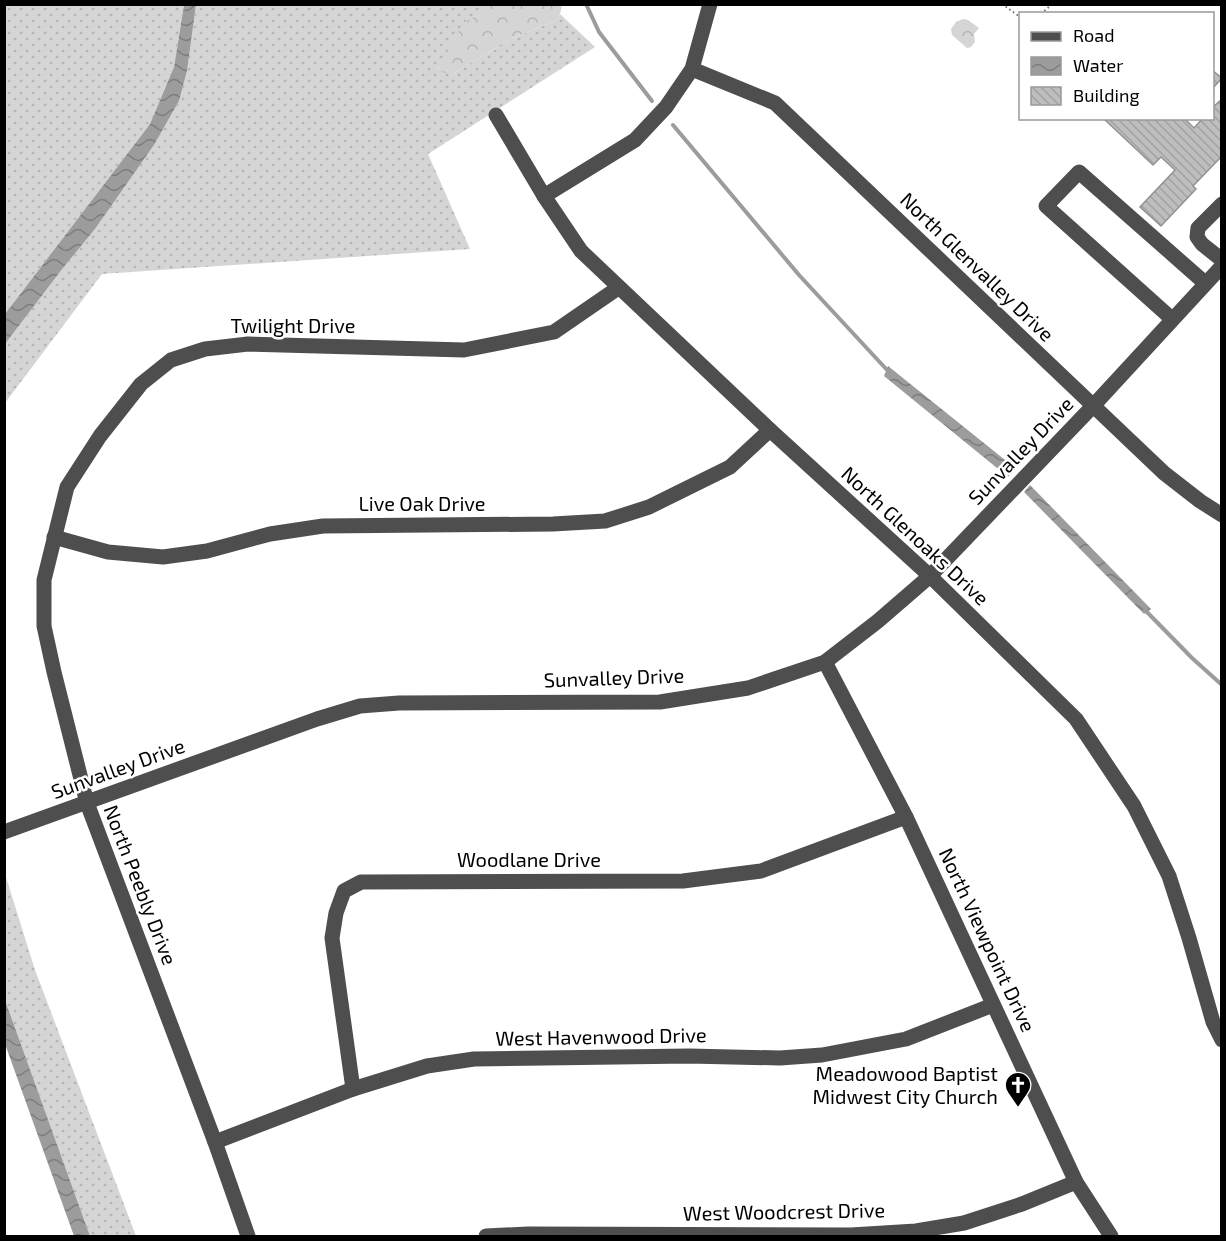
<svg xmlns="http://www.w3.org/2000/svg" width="1226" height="1241" font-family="'Exo 2',sans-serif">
<defs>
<pattern id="grass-dots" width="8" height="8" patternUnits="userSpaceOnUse" patternTransform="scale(1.5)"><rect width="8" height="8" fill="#d5d5d5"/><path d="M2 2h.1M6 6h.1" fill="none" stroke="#b5b5b5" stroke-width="1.8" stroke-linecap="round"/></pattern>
<pattern id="forest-crowns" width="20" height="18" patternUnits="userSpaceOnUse" patternTransform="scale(1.5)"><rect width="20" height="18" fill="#d5d5d5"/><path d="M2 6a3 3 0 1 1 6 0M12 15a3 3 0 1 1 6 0" fill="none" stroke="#b5b5b5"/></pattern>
<pattern id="water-waves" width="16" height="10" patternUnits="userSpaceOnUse" patternTransform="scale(1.5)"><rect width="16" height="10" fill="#9c9c9c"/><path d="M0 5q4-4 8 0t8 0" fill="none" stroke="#7d7d7d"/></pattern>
<pattern id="building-back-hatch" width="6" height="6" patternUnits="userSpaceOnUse" patternTransform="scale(1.5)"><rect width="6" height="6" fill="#bebebe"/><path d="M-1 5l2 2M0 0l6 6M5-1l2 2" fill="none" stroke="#a2a2a2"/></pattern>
</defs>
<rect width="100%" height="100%" fill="#fff"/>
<g fill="url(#grass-dots)">
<polygon points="5,5 184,5 174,67 150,124 5,314"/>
<polygon points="196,5 485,5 485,13 437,69 451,75 513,38 557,20 560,14 595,47 428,154 470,249 102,274 5,403 5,344 63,268 95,229 154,145 179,101 187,71"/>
<polygon points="5,874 35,970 136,1236 90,1236 5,1000"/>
</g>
<g fill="url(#forest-crowns)">
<polygon points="485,5 562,5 560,14 557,20 513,38 451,75 437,70 464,22 485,13"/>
<polygon points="963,19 968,20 979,28 974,34 975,42 971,47 967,48 952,35 951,29 956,22"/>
</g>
<g fill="url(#water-waves)">
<polygon points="184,5 196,5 187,71 179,101 154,145 95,229 63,268 5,344 5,314 150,124 174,67"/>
<polygon points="888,366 1015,468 1008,477 884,376"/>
<polygon points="1030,485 1151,609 1144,614 1024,492"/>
<polygon points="5,1000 90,1236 74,1236 5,1044"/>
</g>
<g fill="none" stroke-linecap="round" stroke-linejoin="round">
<g stroke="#9c9c9c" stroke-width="4">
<polyline points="586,4 599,32 652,101"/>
<polyline points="673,125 799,275 888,371"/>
<polyline points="1145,610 1192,658 1222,685"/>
</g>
</g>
<g fill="url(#building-back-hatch)" stroke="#929292" stroke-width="1.5">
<polygon points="1212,70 1222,78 1212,89"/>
<polygon points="1222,99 1222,156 1193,186 1196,189 1161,226 1140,207 1175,170 1161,157 1153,165 1103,118 1184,118 1194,128 1203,118 1212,118 1212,108"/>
</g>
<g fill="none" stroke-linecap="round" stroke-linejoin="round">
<g stroke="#707070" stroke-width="2" stroke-dasharray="1.5 3" stroke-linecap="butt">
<polyline points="1002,4 1020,17"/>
<polyline points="1041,14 1052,4"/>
</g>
<g stroke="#4e4e4e" stroke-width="15">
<polyline points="692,69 775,103 1164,473 1200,501 1222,515"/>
<polyline points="496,115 544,196 581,251 770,430 930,576 1076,719 1134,806 1169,876 1189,938 1213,1022 1222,1040"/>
<polyline points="544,196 635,140 666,107 692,69 710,4"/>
<polyline points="1222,204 1198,228 1197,237 1202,244 1222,260"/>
<polyline points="1172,319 1046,206 1079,172 1205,283"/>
<polyline points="54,537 108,552 163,557 207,551 270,534 323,526 553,524 605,521 649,507 730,467 770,430"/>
<polyline points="825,662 906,817 1076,1182 1111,1236"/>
<polyline points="4,832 317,719 360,706 399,703 660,702 748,688 825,662 878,621 930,576 1093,406 1222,266"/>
<polyline points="353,1089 332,938 336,913 344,891 361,882 683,881 761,871 906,817"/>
<polyline points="215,1142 353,1089 427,1066 474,1059 689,1056 780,1058 822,1055 906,1039 993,1005"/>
<polyline points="248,1236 215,1142 87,803 54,672 44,626 44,580 67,487 100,436 141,384 171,360 205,349 248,344 464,350 554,332 618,288"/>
<polyline points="486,1236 528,1234 851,1235 916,1231 964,1223 1022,1204 1076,1182"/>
</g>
</g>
<defs>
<g id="church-pin" transform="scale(1.35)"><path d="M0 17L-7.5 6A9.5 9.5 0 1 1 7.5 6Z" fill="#000" stroke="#fff"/><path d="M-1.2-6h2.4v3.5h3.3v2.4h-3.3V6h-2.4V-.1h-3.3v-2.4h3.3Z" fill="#fff"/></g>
</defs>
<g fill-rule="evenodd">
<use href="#church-pin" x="1018" y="1085"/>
</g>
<g text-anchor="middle" stroke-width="5" stroke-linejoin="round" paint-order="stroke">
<g font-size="20" fill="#000" stroke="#fff">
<text transform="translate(977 267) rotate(44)" y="7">North Glenvalley Drive</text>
<text x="293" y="333">Twilight Drive</text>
<text transform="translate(1021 451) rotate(-46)" y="7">Sunvalley Drive</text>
<text x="422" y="511">Live Oak Drive</text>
<text transform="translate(915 536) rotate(43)" y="7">North Glenoaks Drive</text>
<text transform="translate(614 678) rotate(-2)" y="7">Sunvalley Drive</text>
<text transform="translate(118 769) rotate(-20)" y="7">Sunvalley Drive</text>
<text x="529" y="867">Woodlane Drive</text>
<text transform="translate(140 885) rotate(69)" y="7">North Peebly Drive</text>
<text transform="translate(987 940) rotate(65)" y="7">North Viewpoint Drive</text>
<text transform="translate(601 1037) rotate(-1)" y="7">West Havenwood Drive</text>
<text transform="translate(784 1212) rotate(-1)" y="7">West Woodcrest Drive</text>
</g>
<g font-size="20" fill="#000" stroke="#fff" text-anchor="end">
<text x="998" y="1081">Meadowood Baptist<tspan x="998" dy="23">Midwest City Church</tspan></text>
</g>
</g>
<rect width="1226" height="1241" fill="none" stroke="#000000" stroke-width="12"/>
<rect x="1019" y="12" width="195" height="108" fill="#ffffff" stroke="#999999" stroke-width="1.5"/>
<rect x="1031" y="32" width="30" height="9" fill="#4e4e4e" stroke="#999999" stroke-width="1.5"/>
<text x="1073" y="42" font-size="18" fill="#000000">Road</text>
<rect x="1031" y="57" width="30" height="18" fill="url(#water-waves)" stroke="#999999" stroke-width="1.5"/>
<text x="1073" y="72" font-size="18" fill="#000000">Water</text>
<rect x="1031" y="87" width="30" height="18" fill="url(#building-back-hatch)" stroke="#999999" stroke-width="1.5"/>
<text x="1073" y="102" font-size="18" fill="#000000">Building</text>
</svg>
